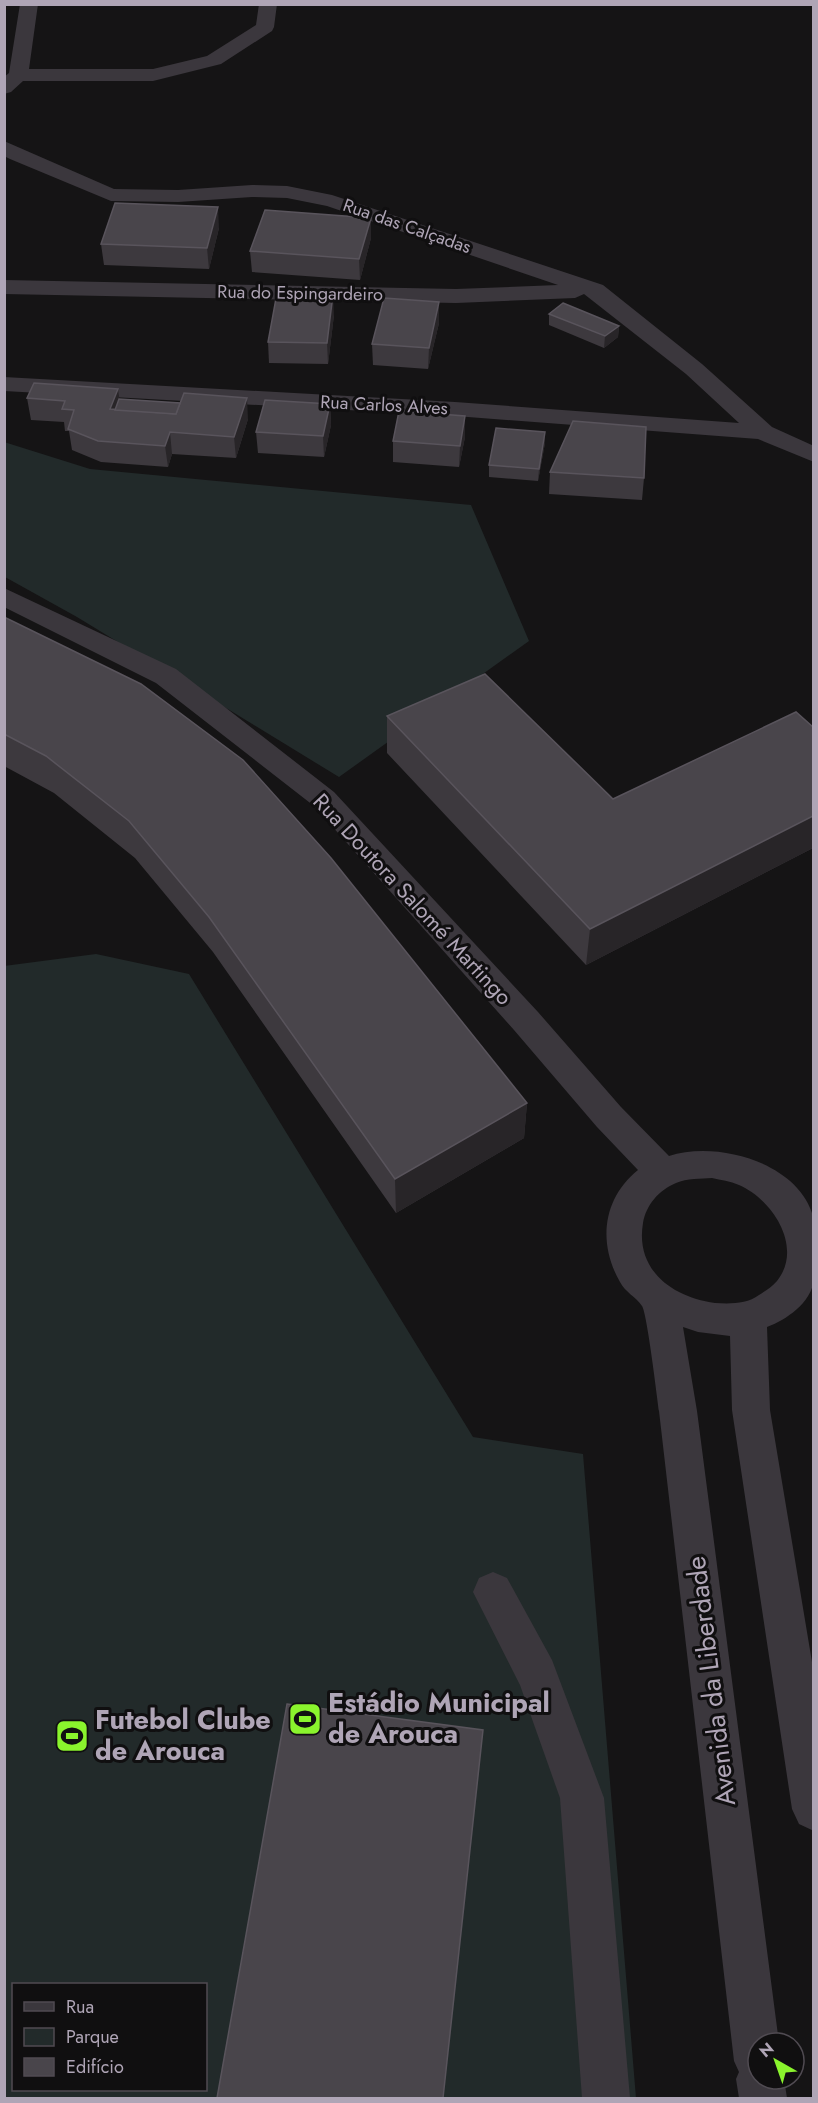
<svg xmlns="http://www.w3.org/2000/svg" width="818" height="2103" font-family="Jost,sans-serif">
<rect width="100%" height="100%" fill="#151415"/>
<g fill="#222a2a" fill-rule="evenodd">
<polygon points="4,442 90,469 471,505 529,641 339,777 77,617 5,577"/>
<path d="M 96,954 L 189,974 L 473,1437 L 583,1454 L 636,2098 L 5,2098 L 4,966 ZM 14,1984 L 206,1984 L 206,2090 L 14,2090 Z"/>
</g>
<g fill="none" stroke-linecap="round" stroke-linejoin="round">
<g fill="#3b373d" fill-rule="evenodd">
<polygon points="20,4 38,4 29,69 153,69 207,56 256,25 259,4 277,4 274,27 272,31 221,64 153,81 23,81 11,92 4,94 4,77 9,73"/>
<polygon points="4,141 114,189 178,190 252,185 287,186 332,195 603,285 702,364 772,427 814,446 814,462 758,439 455,416 4,391 4,377 455,402 739,423 686,374 584,294 575,298 456,303 4,294 4,280 456,289 558,285 327,206 287,198 252,197 178,202 111,201 10,159 4,156"/>
<path d="M 4,588 L 176,669 L 334,792 L 538,1012 L 621,1107 L 669,1156 C 716,1140 798,1162 813,1216 C 816,1228 814,1245 814,1257 C 814,1265 814,1273 814,1280 C 811,1303 786,1320 767,1327 L 770,1410 L 814,1674 L 814,1831 L 799,1824 L 792,1809 L 732,1410 L 730,1336 L 698,1332 L 683,1327 L 697,1411 L 779,2043 L 758,2043 L 758,2079 L 784,2079 L 787,2098 L 739,2098 L 736,2079 L 739,2072 L 734,2061 L 659,1411 C 657,1396 647,1313 642,1306 C 636,1297 625,1292 620,1282 C 598,1244 602,1199 638,1170 L 597,1127 L 514,1030 L 314,806 L 156,683 L 4,607 ZM 712,1178 C 721,1180 730,1181 739,1185 C 772,1199 804,1247 777,1281 C 772,1287 765,1291 759,1295 C 747,1304 730,1304 715,1303 C 672,1297 635,1270 643,1223 C 646,1205 659,1190 676,1183 C 687,1178 701,1179 712,1178 Z"/>
<polygon points="493,1572 507,1578 552,1660 604,1798 630,2098 582,2098 560,1798 520,1685 473,1592 479,1578"/>
</g>
</g>
<g fill="#3d393e">
<polygon points="219,228 209,269 104,265 101,244"/>
<polygon points="371,238 360,280 252,272 250,251"/>
<polygon points="549,314 619,326 618,337 604,348 549,325"/>
<polygon points="334,315 328,364 269,363 268,342"/>
<polygon points="439,323 428,369 373,365 372,344"/>
<polygon points="118,389 119,399 248,419 236,458 172,454 168,467 101,462 72,450 69,431 65,431 64,422 31,420 27,398"/>
<polygon points="330,404 331,425 324,457 258,453 256,432"/>
<polygon points="465,416 465,437 459,467 393,462 393,441"/>
<polygon points="545,443 538,481 489,477 489,465"/>
<polygon points="550,472 644,478 642,500 549,494"/>
<polygon points="4,617 527,1103 524,1138 396,1213 213,952 135,858 54,793 4,766"/>
<polygon points="387,716 613,799 813,727 813,848 586,965 387,753"/>
</g>
<g fill="#282528">
<polygon points="218,207 219,228 209,269 207,248"/>
<polygon points="371,218 371,238 360,280 359,259"/>
<polygon points="333,294 334,315 328,364 327,343"/>
<polygon points="439,302 439,323 428,369 429,348"/>
<polygon points="619,326 618,337 604,348 605,336"/>
<polygon points="118,389 121,410 110,409"/>
<polygon points="247,398 248,419 236,458 234,437"/>
<polygon points="330,404 331,425 324,457 323,436"/>
<polygon points="465,416 465,437 459,467 460,446"/>
<polygon points="170,432 172,454 168,467 165,446"/>
<polygon points="545,432 545,443 538,481 539,469"/>
<polygon points="813,816 813,848 586,965 590,929"/>
<polygon points="527,1103 524,1138 396,1213 395,1179"/>
</g>
<g fill="#49454b" stroke="#59545c" stroke-width="1.5">
<polygon points="115,203 218,207 207,248 101,244"/>
<polygon points="265,210 371,218 359,259 250,251"/>
<polygon points="277,293 333,294 327,343 268,342"/>
<polygon points="384,298 439,302 429,348 372,344"/>
<polygon points="563,303 619,326 605,336 549,314"/>
<polygon points="34,383 118,389 110,409 176,414 184,393 247,398 234,437 170,432 165,446 98,441 68,429 74,410 62,409 65,401 27,398"/>
<polygon points="119,399 180,403 176,414 115,410"/>
<polygon points="265,400 330,404 323,436 256,432"/>
<polygon points="399,411 465,416 460,446 393,441"/>
<polygon points="573,421 646,427 644,478 550,472"/>
<polygon points="496,428 545,432 539,469 489,465"/>
<polygon points="4,617 141,684 243,760 331,858 527,1103 395,1179 209,917 129,821 46,756 4,734"/>
<polygon points="485,674 613,799 796,712 813,727 813,816 590,929 387,716"/>
<polygon points="287,1704 483,1730 443,2098 217,2098"/>
</g>
<defs>
<g id="stadium-square" transform="scale(1.725)"><rect x="-9" y="-9" width="18" height="18" rx="4" fill="#8af42d" stroke="#100f10"/><path d="M0-5a6.5 5 0 1 0 0 10a6.5 5 0 1 0 0-10ZM-3.5-1.8h7v3.6h-7Z" fill="#111"/></g>
</defs>
<g fill-rule="evenodd">
<use href="#stadium-square" x="305" y="1719"/>
<use href="#stadium-square" x="72" y="1736"/>
</g>
<g text-anchor="middle" stroke-width="6" stroke-linejoin="round" paint-order="stroke">
<g font-size="18" fill="#afa5b6" stroke="#100f10">
<text transform="translate(407 226) rotate(19)" y="6">Rua das Calçadas</text>
<text transform="translate(300 293) rotate(1)" y="6">Rua do Espingardeiro</text>
<text transform="translate(384 405) rotate(3)" y="6">Rua Carlos Alves</text>
</g>
<g font-size="22" fill="#afa5b6" stroke="#100f10">
<text transform="translate(413 899) rotate(47)" y="8">Rua Doutora Salomé Martingo</text>
</g>
<g font-size="27" fill="#afa5b6" stroke="#100f10">
<text transform="translate(711 1681) rotate(-97)" y="9">Avenida da Liberdade</text>
</g>
<g font-size="27" font-weight="bold" fill="#afa5b6" stroke="#100f10" text-anchor="start">
<text x="328" y="1712">Estádio Municipal<tspan x="328" dy="31">de Arouca</tspan></text>
<text x="95" y="1729">Futebol Clube<tspan x="95" dy="31">de Arouca</tspan></text>
</g>
</g>
<rect width="818" height="2103" fill="none" stroke="#afa5b6" stroke-width="12"/>
<rect x="12" y="1983" width="195" height="108" fill="#100f10" stroke="#504b52" stroke-width="1.5"/>
<rect x="24" y="2002" width="30" height="9" fill="#3b373d" stroke="#504b52" stroke-width="1.5"/>
<text x="66" y="2013" font-size="18" fill="#afa5b6">Rua</text>
<rect x="24" y="2028" width="30" height="18" fill="#222a2a" stroke="#504b52" stroke-width="1.5"/>
<text x="66" y="2043" font-size="18" fill="#afa5b6">Parque</text>
<rect x="24" y="2058" width="30" height="18" fill="#49454b" stroke="#504b52" stroke-width="1.5"/>
<text x="66" y="2073" font-size="18" fill="#afa5b6">Edifício</text>
<g transform="translate(776 2061) rotate(320)"><circle r="28" fill="#100f10" stroke="#504b52" stroke-width="1.5"/>
<path d="M0-4.5L10 22L0 15L-10 22Z" fill="#8af42d"/>
<text y="-9" font-size="16" font-weight="bold" text-anchor="middle" fill="#afa5b6">N</text>
</g>
</svg>
